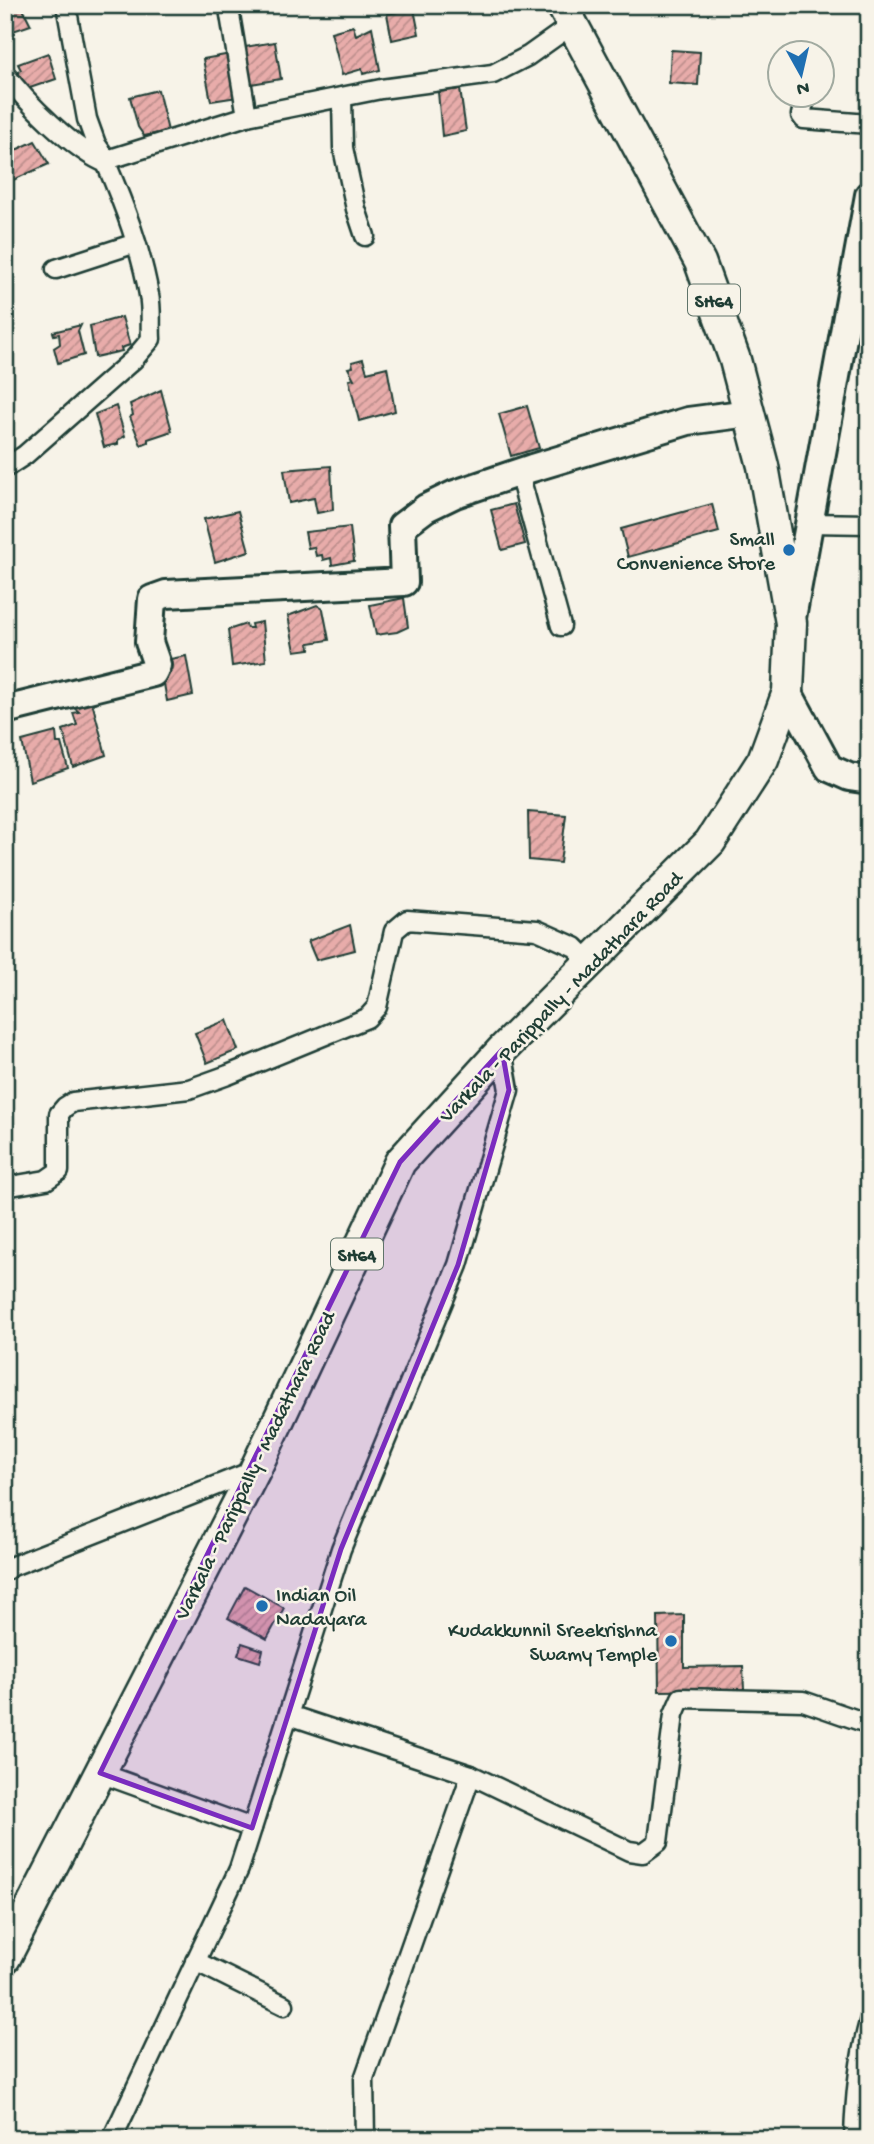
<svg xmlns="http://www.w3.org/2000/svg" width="874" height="2144" font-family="'Gochi Hand',sans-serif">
<defs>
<pattern id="building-hatch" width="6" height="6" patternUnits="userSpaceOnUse" patternTransform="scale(1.75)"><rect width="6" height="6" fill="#e8acaa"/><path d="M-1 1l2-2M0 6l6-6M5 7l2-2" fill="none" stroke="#bb8d8b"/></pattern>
</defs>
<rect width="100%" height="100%" fill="#f7f3e8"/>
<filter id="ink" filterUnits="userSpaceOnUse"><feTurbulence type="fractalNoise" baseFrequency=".0143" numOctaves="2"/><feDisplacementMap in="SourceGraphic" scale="14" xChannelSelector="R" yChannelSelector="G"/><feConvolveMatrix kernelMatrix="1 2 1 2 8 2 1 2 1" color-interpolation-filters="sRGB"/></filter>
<g filter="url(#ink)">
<g fill="url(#building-hatch)" stroke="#1f3d34" stroke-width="2">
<polygon points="5,5 21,5 31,25 13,31 12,28 5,30"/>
<polygon points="414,9 419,34 392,40 387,14"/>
<polygon points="353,26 356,35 372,27 380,70 363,74 362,69 342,75 331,32"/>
<polygon points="275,42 281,79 251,84 245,47"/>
<polygon points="671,50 700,52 698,85 669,83"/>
<polygon points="48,53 56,79 27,89 18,72 21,70 18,64"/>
<polygon points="231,54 238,97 211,101 203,59"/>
<polygon points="460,89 466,131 442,136 438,92"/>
<polygon points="158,90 168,131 144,136 138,127 130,97"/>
<polygon points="35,141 49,164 11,181 5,169 5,155"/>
<polygon points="122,317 130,345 121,348 122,351 95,357 90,326"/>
<polygon points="81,325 78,331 84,355 58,363 54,348 60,344 59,334 54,335 53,332"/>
<polygon points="363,359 367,372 387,367 395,411 359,421 349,380 354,379 348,368 353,367 352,362"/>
<polygon points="161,390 172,431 148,439 148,442 141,445 130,417 133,415 130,404"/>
<polygon points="116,406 125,436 118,440 118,444 104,447 95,414"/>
<polygon points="527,406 539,448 511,456 499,414"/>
<polygon points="331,466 333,510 317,513 314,498 289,503 284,470"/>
<polygon points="514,504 525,544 502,550 491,510"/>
<polygon points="712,504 719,532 628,557 621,529"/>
<polygon points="238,511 249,551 215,562 204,519"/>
<polygon points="350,527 354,561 332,565 331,558 323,560 322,555 316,556 314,547 308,548 305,532"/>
<polygon points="404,598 408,627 397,632 376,635 370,605"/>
<polygon points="317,605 323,609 329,640 309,643 310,649 295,651 288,616"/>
<polygon points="262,622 266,661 232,666 228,630 246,624 247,628 252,628 251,624"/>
<polygon points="186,656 193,695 167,701 160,661"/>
<polygon points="92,702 106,755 73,767 63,730 77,725 73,713 79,712 74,708"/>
<polygon points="56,732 57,743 61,743 68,768 30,781 22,741"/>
<polygon points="528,812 566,815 560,863 529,860"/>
<polygon points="350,925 355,950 316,960 308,941"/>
<polygon points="227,1020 238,1050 207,1063 195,1033"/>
<polygon points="245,1586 284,1608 267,1639 228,1618"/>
<polygon points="684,1615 684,1667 743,1666 744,1690 659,1691 658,1616"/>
<polygon points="242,1643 263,1650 260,1662 238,1655"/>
<polygon points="5,1842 12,1843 5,1866"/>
</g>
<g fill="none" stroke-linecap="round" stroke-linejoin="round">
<g stroke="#1f3d34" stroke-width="23">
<g id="minor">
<polyline points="66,5 87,119 96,144 107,160"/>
<polyline points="229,9 247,116"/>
<path d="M 5,74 C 25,101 75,151 106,163"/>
<polyline points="806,94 801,115 804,119 869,124"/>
<polyline points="342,97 343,148 356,209 365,236"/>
<polyline points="56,269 136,243"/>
<path d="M 5,468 L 25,455 L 134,359 L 151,339 C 150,325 152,309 149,295 C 141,249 124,205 106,163 L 107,160 L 247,116 L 381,89 L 493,74 L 528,56 L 573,24"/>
<polyline points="519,473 561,626"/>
<polyline points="809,523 869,524"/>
<polyline points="5,1187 46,1180 59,1171 59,1114 65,1107 73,1102 189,1089 228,1075 367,1018 377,1007 394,931 407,920 537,930 575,947 590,962"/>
<polyline points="5,1571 10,1567 255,1470"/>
<polyline points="289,1715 471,1775 629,1851 643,1853 658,1842 674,1714 681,1698 803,1701 869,1724"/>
<polyline points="100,1773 252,1828"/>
<polyline points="195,1961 284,2005"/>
<polyline points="112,2139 239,1869 341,1549 458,1265 509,1090 502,1050"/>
<polyline points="365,2139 364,2079 471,1775"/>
<path d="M 854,2139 C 855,2099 858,2061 869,2022"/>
</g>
</g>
<g stroke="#1f3d34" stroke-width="32">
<g id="secondary">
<polyline points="792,618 869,195"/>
<polyline points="788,692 829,768 849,777 869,780"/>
<polyline points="5,710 153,673 157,665 149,642 152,599 166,594 404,582 402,526 426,508 455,494 532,468 688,421 749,413"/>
</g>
</g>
<g stroke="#1f3d34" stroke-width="35">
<polyline id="primary" points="5,1958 255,1470 400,1162 502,1050 710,842 763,760 788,692 791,623 763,466 735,360 700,262 562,5"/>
</g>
<use href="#minor" stroke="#f7f3e8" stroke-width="18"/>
<use href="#secondary" stroke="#f7f3e8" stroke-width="26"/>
<use href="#primary" stroke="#f7f3e8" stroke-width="30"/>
</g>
</g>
<path fill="#7b2cbf" fill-opacity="0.2" stroke="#7b2cbf" stroke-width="5" stroke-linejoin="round" d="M 502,1050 L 509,1090 L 458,1265 L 341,1549 L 252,1828 L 100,1773 L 400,1162 Z"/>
<g fill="#1f6fb2" stroke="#f7f3e8" stroke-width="2.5">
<circle cx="789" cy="550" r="7"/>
<circle cx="262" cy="1606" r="7"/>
<circle cx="671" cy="1641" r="7"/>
</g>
<g text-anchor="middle" stroke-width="5" stroke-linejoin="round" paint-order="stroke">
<g fill="#f7f3e8" stroke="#60746a" stroke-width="2">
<rect x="688" y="284.5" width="52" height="31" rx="5"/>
<rect x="331" y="1238.5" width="52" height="31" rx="5"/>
</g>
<g font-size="19" font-weight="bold" fill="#1f3d34">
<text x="714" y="307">SH64</text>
<text x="357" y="1261">SH64</text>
</g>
<g font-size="21" fill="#1f3d34" stroke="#f7f3e8" text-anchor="end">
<text x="775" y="545">Small<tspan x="775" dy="24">Convenience Store</tspan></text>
<text x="276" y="1601" text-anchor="start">Indian Oil<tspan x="276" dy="24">Nadayara</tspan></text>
<text x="657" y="1636">Kudakkunnil Sreekrishna<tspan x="657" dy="24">Swamy Temple</tspan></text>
</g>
<g font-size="21" fill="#1f3d34" stroke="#f7f3e8">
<text transform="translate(560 996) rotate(-46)" y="7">Varkala - Parippally - Madathara Road</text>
<text transform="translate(254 1465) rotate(-64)" y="7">Varkala - Parippally - Madathara Road</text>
</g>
</g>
<rect width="874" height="2144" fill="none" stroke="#f7f3e8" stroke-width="28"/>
<rect x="14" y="14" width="846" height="2116" fill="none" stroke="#1f3d34" stroke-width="2.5" filter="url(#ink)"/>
<g transform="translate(801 74) rotate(172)"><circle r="33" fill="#f7f3e8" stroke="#a1aaa0" stroke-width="2"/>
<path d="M0-5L12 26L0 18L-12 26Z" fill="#1f6fb2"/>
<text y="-10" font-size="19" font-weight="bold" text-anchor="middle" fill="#1f3d34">N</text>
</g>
</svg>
